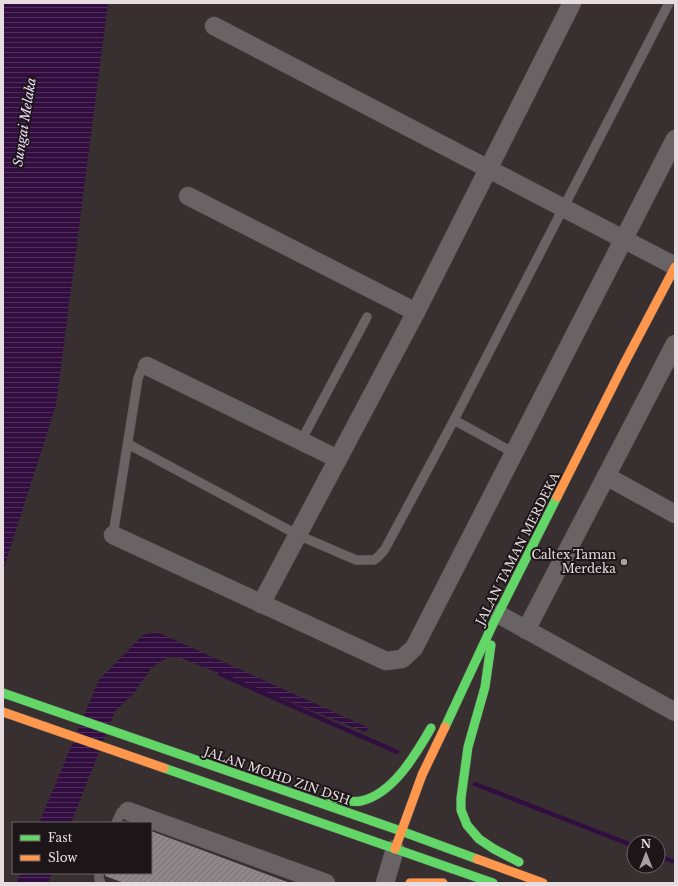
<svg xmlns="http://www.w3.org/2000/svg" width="678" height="886" font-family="'Libre Baskerville',serif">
<defs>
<pattern id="water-rules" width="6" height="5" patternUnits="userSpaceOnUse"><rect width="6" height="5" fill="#320d40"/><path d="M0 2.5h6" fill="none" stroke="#50305b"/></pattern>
<pattern id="building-hatch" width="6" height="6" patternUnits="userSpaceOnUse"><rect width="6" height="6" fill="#8f888b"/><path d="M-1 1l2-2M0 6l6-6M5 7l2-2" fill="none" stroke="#757072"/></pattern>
</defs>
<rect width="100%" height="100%" fill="#382f31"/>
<g fill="url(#water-rules)">
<polygon points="3,3 108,3 56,405 3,571"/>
<polygon points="157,632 369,728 365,732 181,658 168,657 151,668 134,693 115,711 71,823 39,823 99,680 143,635"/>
<polygon points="20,873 52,873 48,883 17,883"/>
</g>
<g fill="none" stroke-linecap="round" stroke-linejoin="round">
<g stroke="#320d40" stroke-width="4.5">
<polyline points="220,674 397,752"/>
<polyline points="475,784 634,846"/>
<polyline points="658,856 675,862"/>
</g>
</g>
<polygon fill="url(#building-hatch)" points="151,831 290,883 124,883 105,876 106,873 151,873"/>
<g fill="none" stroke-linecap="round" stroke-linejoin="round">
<g stroke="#534b4d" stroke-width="10">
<g id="lane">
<polyline points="454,420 514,453"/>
<polyline points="301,441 367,317"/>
<polyline points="128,444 298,535 356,560 374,560 379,556 385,549 454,420 669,3"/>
<polyline points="113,535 138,378 141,371 147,366"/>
<polyline points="116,823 121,812 128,811"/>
<polyline points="99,873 99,879 101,883"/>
</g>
</g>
<g stroke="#534b4d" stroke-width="19">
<g id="street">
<polyline points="214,26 675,266"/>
<polyline points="188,196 416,312"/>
<polyline points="147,366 338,459"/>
<polyline points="606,476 675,514"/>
<polyline points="113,535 386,661 402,659 414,648 675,139"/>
<polyline points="261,604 416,312 572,3"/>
<polyline points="498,614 675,712"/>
<polyline points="526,630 675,344"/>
<polyline points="128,811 326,883"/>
<polyline points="385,883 395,849"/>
</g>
</g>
<g stroke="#534b4d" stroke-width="10">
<g id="fast">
<polyline points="491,645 485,687 468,747 461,798 461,810 467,825 479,839 494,849 519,862"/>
<polyline points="3,693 401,831 477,859"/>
<polyline points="445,727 493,624 557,497"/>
<polyline points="164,768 493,883"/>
<path d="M 330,797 C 340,799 351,803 361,801 C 393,794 416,754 431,728"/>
</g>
</g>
<g stroke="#534b4d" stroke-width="10">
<g id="slow">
<polyline points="557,497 624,364 675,267"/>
<polyline points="3,712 164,768"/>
<polyline points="395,849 422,775 445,727"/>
<polyline points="477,859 543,883"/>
<polyline points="410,883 443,883"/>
</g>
</g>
<use href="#lane" stroke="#6a6365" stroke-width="9"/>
<use href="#street" stroke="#6a6365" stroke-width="18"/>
<use href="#fast" stroke="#63d668" stroke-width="9"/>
<use href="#slow" stroke="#ff974d" stroke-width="9"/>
</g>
<circle fill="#aa9fa2" stroke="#1d1618" stroke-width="1.5" cx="624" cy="562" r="4"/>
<g text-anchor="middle" stroke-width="4" stroke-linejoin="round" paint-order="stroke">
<g font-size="12" fill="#e7dcdf" stroke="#1d1618">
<text transform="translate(518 549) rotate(-63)" y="4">JALAN TAMAN MERDEKA</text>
<text transform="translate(277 776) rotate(19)" y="4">JALAN MOHD ZIN DSH</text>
</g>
<g font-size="12" fill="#e7dcdf" stroke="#1d1618" text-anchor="end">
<text x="616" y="559">Caltex Taman<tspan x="616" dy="14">Merdeka</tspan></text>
</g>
<g font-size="13" font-style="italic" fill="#f0dafd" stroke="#1d1618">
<text transform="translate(24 122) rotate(-81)" y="5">Sungai Melaka</text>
</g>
</g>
<rect width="678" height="886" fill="none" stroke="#e7dcdf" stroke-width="8"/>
<rect x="12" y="822" width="140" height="52" fill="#1d1618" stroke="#6e6568"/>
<rect x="20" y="835" width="20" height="6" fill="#63d668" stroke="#6e6568"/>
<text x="48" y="842" font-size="12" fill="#e7dcdf">Fast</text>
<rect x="20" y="855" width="20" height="6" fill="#ff974d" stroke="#6e6568"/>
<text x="48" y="862" font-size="12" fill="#e7dcdf">Slow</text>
<g transform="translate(646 854)"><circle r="19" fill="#1d1618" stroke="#6e6568"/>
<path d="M0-3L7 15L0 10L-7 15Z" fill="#aa9fa2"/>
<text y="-6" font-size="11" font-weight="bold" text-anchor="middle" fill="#e7dcdf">N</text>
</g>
</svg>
